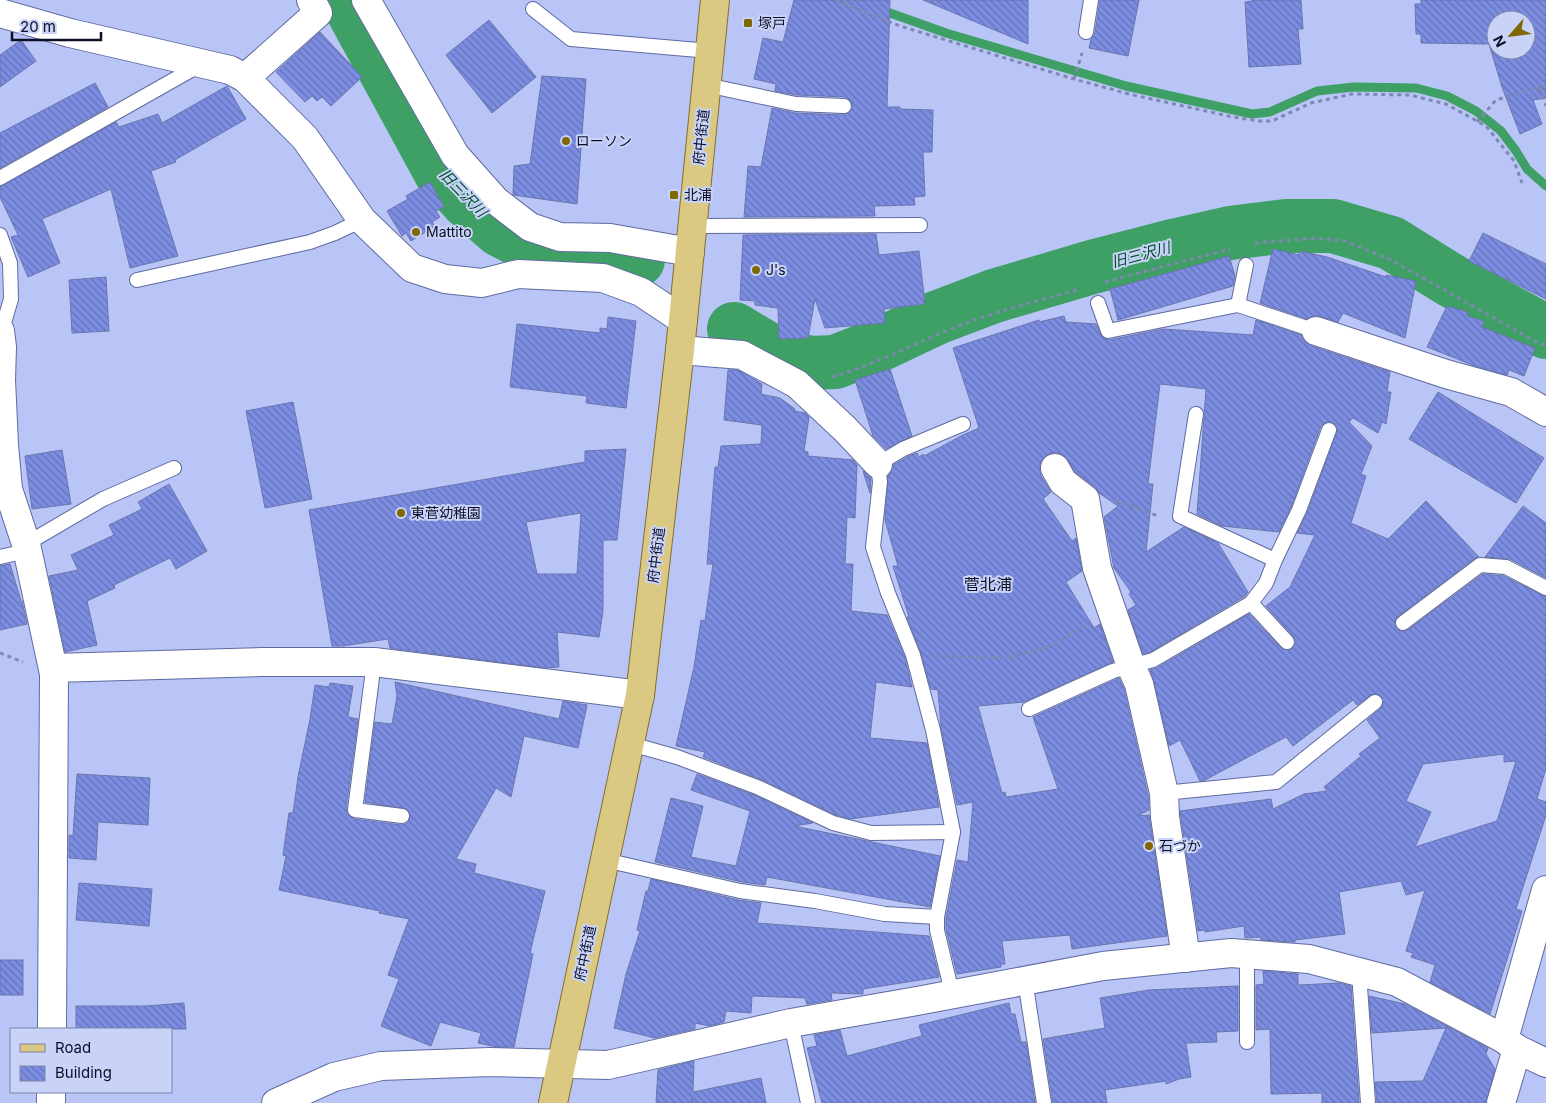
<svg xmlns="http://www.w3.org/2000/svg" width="1546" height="1103" font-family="Inter,'Noto Sans JP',sans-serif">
<defs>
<pattern id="building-back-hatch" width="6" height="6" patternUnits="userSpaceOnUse" patternTransform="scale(1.25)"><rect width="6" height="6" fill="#7c8de2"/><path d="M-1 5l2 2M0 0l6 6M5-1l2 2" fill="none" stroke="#6472b7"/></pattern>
</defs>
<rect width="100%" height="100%" fill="#b9c5f6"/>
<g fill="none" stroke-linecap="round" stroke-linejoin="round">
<polyline stroke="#3fa066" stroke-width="9" points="879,9 946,33 1126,86 1252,114 1270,112 1317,91 1354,87 1416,88 1447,96 1476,111 1501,131 1516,151 1527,169 1546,186"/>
<g stroke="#3fa066" stroke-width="54">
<polyline points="347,0 440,171 467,201 500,230 545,253 638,260"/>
<polyline points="734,329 774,353 810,363 835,362 879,345 936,318 994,296 1092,267 1177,245 1230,233 1286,226 1333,226 1391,243 1452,281 1546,332"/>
</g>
</g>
<g fill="url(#building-back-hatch)" stroke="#6a76ae" fill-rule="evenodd">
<polygon points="794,0 890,0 887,107 900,107 900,109 933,110 932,152 923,152 925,196 914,197 915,205 874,206 875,216 744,217 748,166 761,167 772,108 795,113 844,115 848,113 853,107 851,102 845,97 797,95 775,91 776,84 754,79 763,38 783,42"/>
<polygon points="923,0 1028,0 1028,44"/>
<polygon points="1100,0 1139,0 1128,56 1089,48 1091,39 1095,33"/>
<polygon points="1252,0 1301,0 1303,29 1298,29 1301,64 1249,67 1245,2 1252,1"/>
<path d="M 1421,0 L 1546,0 L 1546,98 L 1533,100 L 1542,124 L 1520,134 L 1502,87 L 1489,44 L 1421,43 L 1421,34 L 1416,34 L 1415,4 L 1421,4 ZM 1496,20 L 1526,20 L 1526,50 L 1496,50 Z"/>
<polygon points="489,20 536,77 492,113 446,55"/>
<polygon points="320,32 362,77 331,106 322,97 317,101 312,96 305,102 276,72"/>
<polygon points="21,40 36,61 0,87 0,55"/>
<polygon points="542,76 586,79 577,204 513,195 514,166 530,164"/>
<polygon points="95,83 108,107 0,168 0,133"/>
<polygon points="227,86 246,119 175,160 176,162 151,171 178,256 130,268 111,189 42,219 60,263 28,277 11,237 18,235 0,197 0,187 116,122 119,127 158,114 162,123"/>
<polygon points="430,182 444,207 436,211 440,217 432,222 435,226 411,241 406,233 402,236 387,211 408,199 406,196"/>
<polygon points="1483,233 1546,264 1546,299 1469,261"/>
<polygon points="876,234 879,255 919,251 925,304 884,309 885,323 825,328 815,299 808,338 779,339 778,308 755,305 755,301 740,300 743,235"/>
<polygon points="1273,249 1299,255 1300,251 1327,257 1386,277 1386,275 1416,281 1405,338 1343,313 1338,322 1320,316 1313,316 1307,319 1260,303"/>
<polygon points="1229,256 1235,276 1233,286 1118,320 1110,289"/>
<polygon points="106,277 109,331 72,333 69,280"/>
<polygon points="1447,306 1468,312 1467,316 1484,321 1482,327 1535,348 1524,376 1509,370 1507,375 1475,366 1427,347"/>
<path d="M 1064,316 L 1066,322 L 1096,324 L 1102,337 L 1109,340 L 1163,329 L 1253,335 L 1256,320 L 1301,335 L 1305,342 L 1311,346 L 1390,372 L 1387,392 L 1391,392 L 1386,424 L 1382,422 L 1378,433 L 1353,418 L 1349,422 L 1372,446 L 1361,474 L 1366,476 L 1351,523 L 1388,539 L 1426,501 L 1479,557 L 1475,558 L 1398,616 L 1395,620 L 1396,628 L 1400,631 L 1408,630 L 1483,574 L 1504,576 L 1546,597 L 1546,768 L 1537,799 L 1546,802 L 1546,815 L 1516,909 L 1522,911 L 1490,1014 L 1430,982 L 1435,965 L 1411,957 L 1413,953 L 1406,951 L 1425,890 L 1406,895 L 1401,881 L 1339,892 L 1345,934 L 1295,940 L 1295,942 L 1261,940 L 1261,937 L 1245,938 L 1244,926 L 1205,932 L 1205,930 L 1198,931 L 1180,811 L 1271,799 L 1273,809 L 1304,794 L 1327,791 L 1324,787 L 1361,756 L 1359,754 L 1380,738 L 1367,720 L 1381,708 L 1384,701 L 1381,696 L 1374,693 L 1357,705 L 1353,700 L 1293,746 L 1286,737 L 1205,780 L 1200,781 L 1180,740 L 1169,746 L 1154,681 L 1150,670 L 1157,668 L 1249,614 L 1281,648 L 1289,650 L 1295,645 L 1296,641 L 1293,636 L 1266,606 L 1290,587 L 1315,535 L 1297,533 L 1307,513 L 1338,429 L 1335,424 L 1332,422 L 1327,422 L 1321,426 L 1291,507 L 1279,532 L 1222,526 L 1197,514 L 1206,389 L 1160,384 L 1148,484 L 1153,484 L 1146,552 L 1184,527 L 1218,543 L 1248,592 L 1245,596 L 1150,652 L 1143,654 L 1128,610 L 1136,605 L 1129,594 L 1131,592 L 1114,568 L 1104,517 L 1118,506 L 1099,493 L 1095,487 L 1075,472 L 1063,455 L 1056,452 L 1048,454 L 1042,460 L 1039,468 L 1041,476 L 1051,492 L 1043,499 L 1072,541 L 1076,538 L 1082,571 L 1066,582 L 1094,628 L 1100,624 L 1113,662 L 1024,702 L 978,706 L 1002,793 L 1005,792 L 1006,797 L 1058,789 L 1033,717 L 1119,678 L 1124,689 L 1148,795 L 1149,810 L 1137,816 L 1149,815 L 1167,936 L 1072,949 L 1070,935 L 1002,941 L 1005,964 L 1001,964 L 1001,967 L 957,974 L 946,929 L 946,918 L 957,860 L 968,862 L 973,802 L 957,805 L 941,727 L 938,690 L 931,689 L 921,653 L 907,617 L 909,617 L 893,566 L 898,566 L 885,520 L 888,476 L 893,469 L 893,465 L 907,457 L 917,453 L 919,457 L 923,454 L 924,456 L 963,435 L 979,428 L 953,348 L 1039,320 L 1039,322 ZM 1504,754 L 1504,762 L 1516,761 L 1497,821 L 1415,847 L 1431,812 L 1406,801 L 1423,764 Z"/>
<polygon points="608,317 636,321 626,408 586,403 587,396 510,387 517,324 600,333 600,328 607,329"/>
<polygon points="890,369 912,436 886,449 873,436 855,380"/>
<polygon points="728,370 738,370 757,381 762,384 761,394 780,398 795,409 794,411 805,413 809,417 804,451 808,452 808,456 853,460 857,465 855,518 847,517 845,564 853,564 851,611 887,615 905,658 912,687 876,682 870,738 927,743 939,807 850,819 836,815 760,779 703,757 705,752 676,746 694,667 701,620 705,621 713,564 707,564 715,467 718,467 721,446 761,444 762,425 724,420"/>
<polygon points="1438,392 1544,458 1516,503 1409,439"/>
<polygon points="293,402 312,499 265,508 246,411"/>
<path d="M 626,449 L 617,540 L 603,540 L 603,611 L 599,637 L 557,632 L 559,667 L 545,668 L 390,648 L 388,639 L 343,646 L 332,646 L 309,510 L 585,462 L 585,451 ZM 581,513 L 577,574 L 537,574 L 526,522 Z"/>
<polygon points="62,450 71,504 32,509 25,456"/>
<polygon points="863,471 871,477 870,493"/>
<polygon points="169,484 207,551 176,569 170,558 114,585 115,588 87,601 97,645 65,652 49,576 78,570 71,555 114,535 109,525 142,509 138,502"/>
<polygon points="1523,506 1546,523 1546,578 1510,559 1485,557"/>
<polygon points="10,564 21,601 22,601 27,624 0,630 0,566"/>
<polygon points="395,682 559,719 563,701 587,705 578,748 524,736 511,797 496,788 456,859 476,864 474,873 545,891 530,953 533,954 514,1047 497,1047 478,1043 481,1033 440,1022 431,1046 381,1026 399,979 388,975 409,919 379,913 380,911 279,890 286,856 283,855 289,813 293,813 298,777 310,719 315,685 329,687 330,683 353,686 348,717 358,719 346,809 347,814 354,819 401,825 406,824 409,821 410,813 407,809 365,802 375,722 392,724 397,696"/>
<polygon points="77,774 150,778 148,825 98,822 96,860 69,858 69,835 73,836"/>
<polygon points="697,774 754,795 813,823 794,826 940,856 930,907 767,877 765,885 742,882 655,862 671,798 703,806 691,857 736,866 750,811 691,790"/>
<polygon points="651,879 738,900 761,903 757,923 929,936 939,977 863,989 863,994 831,993 832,1000 807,1004 805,998 752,996 751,1013 726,1011 724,1022 710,1026 695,1023 695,1029 655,1038 614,1028 626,974 640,931 637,930 646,891 648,891"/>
<polygon points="79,883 152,889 149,926 76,920"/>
<rect x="0" y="960" width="23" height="35"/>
<polygon points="1263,971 1298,974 1298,985 1339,983 1351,986 1359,1103 1322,1103 1322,1093 1271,1094 1270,1029 1256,1030 1256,985 1264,984"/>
<polygon points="1238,986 1238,1031 1216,1032 1217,1042 1186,1043 1191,1077 1179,1079 1166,1084 1166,1081 1105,1090 1107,1103 1053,1103 1043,1039 1105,1028 1100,998 1149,990"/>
<polygon points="1369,996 1405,1004 1488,1048 1486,1054 1495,1069 1486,1103 1377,1103 1375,1082 1423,1081 1446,1028 1372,1033"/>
<polygon points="184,1003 186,1029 76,1029 76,1006 146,1006"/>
<polygon points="1009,1003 1011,1014 1015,1014 1021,1042 1026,1042 1035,1103 822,1103 807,1048 817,1046 814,1035 840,1030 847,1056 922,1036 919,1025"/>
<polygon points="694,1061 693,1092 761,1078 766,1103 693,1103 692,1098 692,1103 656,1103 658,1070"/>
</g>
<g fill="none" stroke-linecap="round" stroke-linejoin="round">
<g stroke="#5f6aa1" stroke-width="16">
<g id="lane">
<polyline points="533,9 571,39 710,51"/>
<polyline points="1086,32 1091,0"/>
<polyline points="706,85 796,104 844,106"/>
<polyline points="0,178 200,65"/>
<polyline points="692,226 920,225"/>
<polyline points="0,235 10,263 11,299 1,333"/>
<polyline points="137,280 310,242 335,233 362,220"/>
<polyline points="1098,303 1108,331 1238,305 1316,331"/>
<polyline points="1238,305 1246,265"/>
<polyline points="1196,414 1180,516 1275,560"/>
<polyline points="26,544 103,499 174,468"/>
<polyline points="0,557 27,551"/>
<polyline points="1251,603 1287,642"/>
<polyline points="1403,623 1480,565 1506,567 1546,588"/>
<polyline points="374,662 355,810 402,816"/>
<polyline points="1029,709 1113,671 1153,660 1251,603 1266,583 1275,560 1299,510 1329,430"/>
<polyline points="631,744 677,757 757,787 833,823 871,833 953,832"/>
<polyline points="1164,793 1276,782 1375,702"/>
<polyline points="605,860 740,891 815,901 885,914 937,917"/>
<polyline points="1247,955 1247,1042"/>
<polyline points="1359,972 1368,1103"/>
<polyline points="1025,980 1044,1103"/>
<polyline points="952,993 937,930 937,917 953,832 933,730 913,655 888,593 873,547 880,482 878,464 903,449 963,424"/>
<polyline points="791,1023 808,1103"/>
</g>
</g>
<g stroke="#5f6aa1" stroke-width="30">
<g id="street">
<polyline points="366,0 455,155 496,201 530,227 560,237 610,238 690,252"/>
<polyline points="0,13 70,33 230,70 245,78 305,138 362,220 412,268 445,279 482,283 518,274 603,278 641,292 683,320"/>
<polyline points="245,78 318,13 311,0"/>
<polyline points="0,331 2,347 1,380 4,445 8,489 26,544 54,674 52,1029"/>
<polyline points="1316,331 1446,374 1511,392 1546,412"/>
<polyline points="680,350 742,355 797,384 845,429 878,464"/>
<polyline points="1055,468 1063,482 1085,499 1097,568 1131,666 1139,684 1164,793 1165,817 1186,958"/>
<polyline points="54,668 262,662 374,662 640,695"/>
<polyline points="1504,1039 1546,890"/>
<polyline points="51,1103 51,1092"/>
<polyline points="276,1103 334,1077 381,1066 490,1062 608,1065 791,1023 917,1001 1103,966 1231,953 1309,959 1397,982 1504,1039 1517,1049 1546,1063"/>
<polyline points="1501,1103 1517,1049"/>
</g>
</g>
<g stroke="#82702c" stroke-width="30">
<polyline id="primary" points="553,1103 640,695 680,350 715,0"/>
</g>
<g stroke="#7f88b0" stroke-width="3" stroke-dasharray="4 4" stroke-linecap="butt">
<polyline points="836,0 900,26 1074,79 1129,94 1233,117 1260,121 1272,121 1311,103 1352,94 1410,95 1446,104 1486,126 1514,161 1522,183"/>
<polyline points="1074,79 1082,53"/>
<polyline points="1540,88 1546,106"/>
<polyline points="1477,122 1496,100 1546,85"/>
<polyline points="1255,243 1316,238 1345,241 1391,260 1540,344 1546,345"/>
<polyline points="1105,282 1230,249"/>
<path d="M 832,377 C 877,364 919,341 963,324 C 1001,310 1041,300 1080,289"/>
<polyline points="1115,500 1158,516"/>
<polyline points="0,653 23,662"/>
<polyline points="936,656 1008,658 1054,645 1088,624"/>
</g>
<use href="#lane" stroke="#fff" stroke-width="14"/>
<use href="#street" stroke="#fff" stroke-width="28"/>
<use href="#primary" stroke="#dac883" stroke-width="28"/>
</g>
<g fill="#7f6800" stroke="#c9d3f8" stroke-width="2">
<rect x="743" y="18" width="10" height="10" rx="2.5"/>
<circle cx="566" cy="141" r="5"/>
<rect x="669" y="190" width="10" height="10" rx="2.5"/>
<circle cx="416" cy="232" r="5"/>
<circle cx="756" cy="270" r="5"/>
<circle cx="401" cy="513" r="5"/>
<circle cx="1149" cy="846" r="5"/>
</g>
<g text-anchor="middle" stroke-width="4" stroke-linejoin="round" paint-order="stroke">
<g font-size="14" fill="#0c0f25" stroke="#c9d3f8" text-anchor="start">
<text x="758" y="28">塚戸</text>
<text x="576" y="146">ローソン</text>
<text x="684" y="200">北浦</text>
<text x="426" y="237">Mattito</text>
<text x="766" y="275">J's</text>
<text x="411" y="518">東菅幼稚園</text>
<text x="1159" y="851">石づか</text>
</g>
<g font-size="14" fill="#0c0f25" stroke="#c9d3f8">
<text transform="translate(701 137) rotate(-84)" y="5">府中街道</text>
<text transform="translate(656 555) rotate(-83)" y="5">府中街道</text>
<text transform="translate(585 953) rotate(-78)" y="5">府中街道</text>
</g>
<g font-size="15" font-style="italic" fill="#004e28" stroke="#c9d3f8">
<text transform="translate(463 193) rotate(46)" y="5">旧三沢川</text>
<text transform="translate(1141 255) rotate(-15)" y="5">旧三沢川</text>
</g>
<g font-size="16" fill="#0c0f25" stroke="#c9d3f8">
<text x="988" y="590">菅北浦</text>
</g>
</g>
<rect x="10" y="1028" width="162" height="65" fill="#c9d3f8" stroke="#7d85a4"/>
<rect x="20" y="1044" width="25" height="8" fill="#dac883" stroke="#7d85a4"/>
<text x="55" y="1053" font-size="15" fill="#0c0f25">Road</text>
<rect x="20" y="1066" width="25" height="15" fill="url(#building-back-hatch)" stroke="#7d85a4"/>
<text x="55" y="1078" font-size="15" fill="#0c0f25">Building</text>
<g transform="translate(1511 35) rotate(242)"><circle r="24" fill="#c9d3f8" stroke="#7d85a4"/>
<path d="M0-4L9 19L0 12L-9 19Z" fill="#7f6800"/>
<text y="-8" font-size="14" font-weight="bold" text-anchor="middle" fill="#0c0f25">N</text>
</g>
<path d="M12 32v8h89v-8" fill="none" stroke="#0c0f25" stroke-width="2.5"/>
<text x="20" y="32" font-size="15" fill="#0c0f25" stroke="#c9d3f8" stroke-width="4" paint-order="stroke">20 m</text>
</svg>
